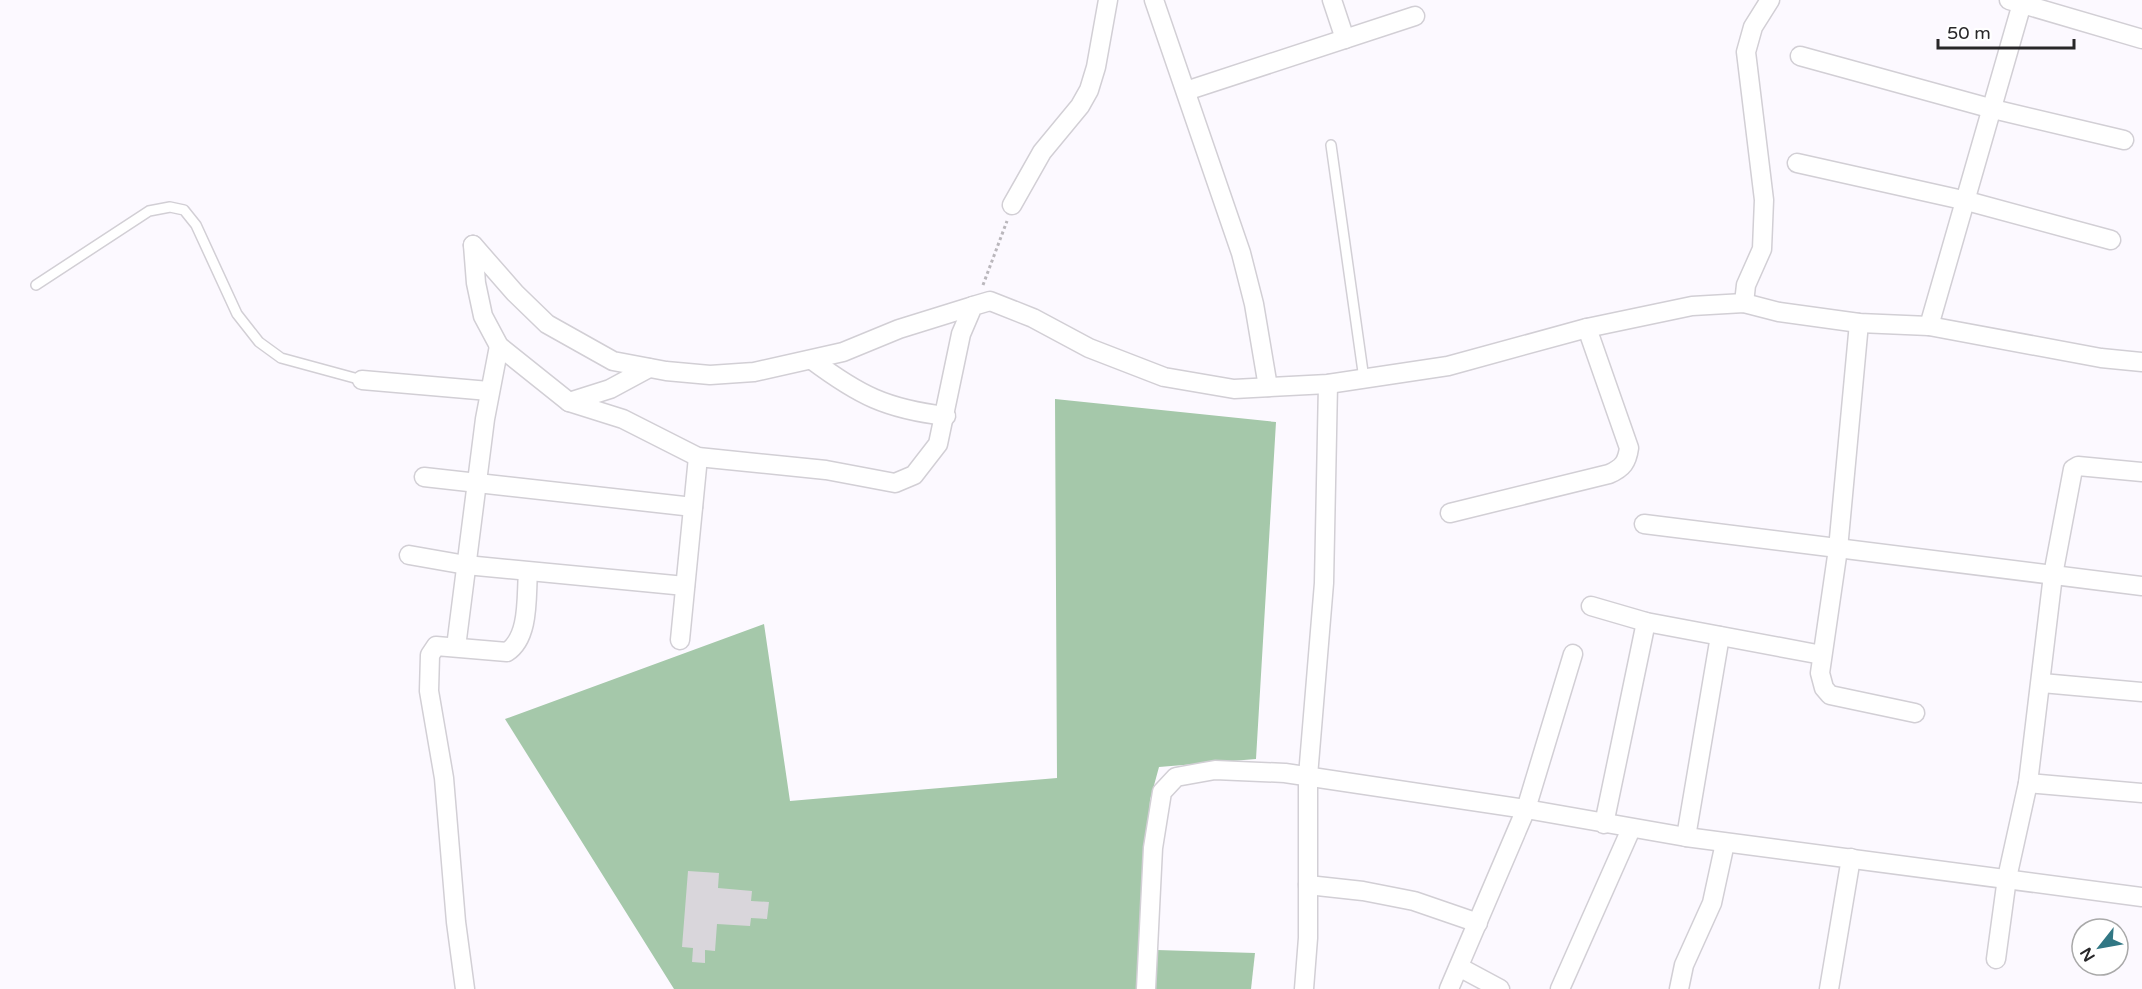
<svg xmlns="http://www.w3.org/2000/svg" width="2142" height="989" font-family="'Varela Round',sans-serif">
<rect width="100%" height="100%" fill="#fcf9ff"/>
<g fill="#a5c8aa">
<polygon points="1055,399 1276,422 1256,759 1159,767 1150,800 1138,989 674,989 505,719 764,624 790,801 1057,778"/>
<polygon points="1157,950 1255,953 1251,989 1154,989"/>
</g>
<polygon fill="#d9d6db" points="688,871 719,873 718,888 752,891 751,901 769,902 767,919 751,918 750,926 717,924 715,951 705,950 705,963 692,962 693,948 682,947"/>
<g fill="none" stroke-linecap="round" stroke-linejoin="round">
<g stroke="#d2cfd5" stroke-width="12">
<g id="lane">
<polyline points="1331,145 1364,379"/>
<polyline points="36,285 149,211 170,207 184,210 196,225 237,314 259,342 281,358 362,380"/>
</g>
</g>
<g stroke="#d2cfd5" stroke-width="21">
<g id="street">
<polyline points="1154,0 1241,253 1254,304 1268,387"/>
<polyline points="1332,0 1345,39"/>
<polyline points="2009,0 2142,39"/>
<polyline points="1800,56 1993,109 2124,140"/>
<polyline points="1186,91 1415,16"/>
<polyline points="1797,163 1967,201 2111,240"/>
<polyline points="1012,205 1042,152 1080,106 1089,90 1096,67 1108,0"/>
<polyline points="473,245 476,283 483,316 499,346 569,402 623,419 698,457 826,470 895,483 914,475 938,444 961,334 973,306 990,301 1033,318 1089,348 1164,377 1234,389 1328,384 1448,366 1587,328 1692,306 1744,303 1779,312 1859,323 1929,326 2101,358 2142,362"/>
<polyline points="473,245 515,293 547,324 613,361 666,371 710,375 754,372 843,352 899,329 973,306"/>
<polyline points="1744,303 1746,285 1762,249 1764,200 1746,52 1753,27 1770,0"/>
<polyline points="1859,323 1838,549 1820,673 1824,688 1830,695 1915,713"/>
<polyline points="1929,326 2023,0"/>
<path d="M 812,360 C 859,395 886,409 946,416"/>
<polyline points="362,380 489,391"/>
<polyline points="569,402 610,389 649,368"/>
<polyline points="424,477 693,507"/>
<path d="M 1450,513 L 1609,474 C 1623,468 1627,462 1629,448 L 1587,328"/>
<polyline points="1644,524 2142,586"/>
<polyline points="409,555 466,565 685,586"/>
<polyline points="1591,606 1646,622 1822,655"/>
<polyline points="680,640 698,457"/>
<polyline points="456,647 485,419 499,346"/>
<polyline points="2042,683 2142,692"/>
<polyline points="2028,783 2142,793"/>
<polyline points="1604,824 1646,622"/>
<polyline points="1686,837 1720,636"/>
<polyline points="1308,885 1363,891 1414,901 1478,923"/>
<polyline points="1996,959 2007,878 2028,783 2053,575 2073,469 2078,466 2142,472"/>
<polyline points="1459,967 1500,989"/>
<path d="M 465,989 L 456,922 L 444,778 L 429,691 L 430,655 L 436,646 L 507,652 C 530,637 526,596 528,572"/>
<polyline points="1146,989 1153,848 1162,792 1176,777 1215,770 1285,773 1526,809 1686,837 2142,897"/>
<polyline points="1304,989 1308,938 1308,776 1324,583 1328,384"/>
<polyline points="1449,989 1526,809 1573,654"/>
<polyline points="1560,989 1631,829"/>
<polyline points="1679,989 1684,965 1712,903 1725,843"/>
<polyline points="1829,989 1851,858"/>
</g>
</g>
<polyline stroke="#bab7bc" stroke-width="3" stroke-dasharray="3 3" stroke-linecap="butt" points="983,285 1007,221"/>
<use href="#lane" stroke="#fff" stroke-width="9"/>
<use href="#street" stroke="#fff" stroke-width="18"/>
</g>
<g transform="translate(2100 947) rotate(239)"><circle r="28" fill="#ffffff" stroke="#a9a9a9" stroke-width="1.5"/>
<path d="M0-4.5L10 22L0 15L-10 22Z" fill="#317784"/>
<text y="-9" font-size="16" font-weight="bold" text-anchor="middle" fill="#282729">N</text>
</g>
<path d="M1938 39v9h136v-9" fill="none" stroke="#282729" stroke-width="3"/>
<text x="1947" y="39" font-size="18" fill="#282729" stroke="#ffffff" stroke-width="4.5" paint-order="stroke">50 m</text>
</svg>
